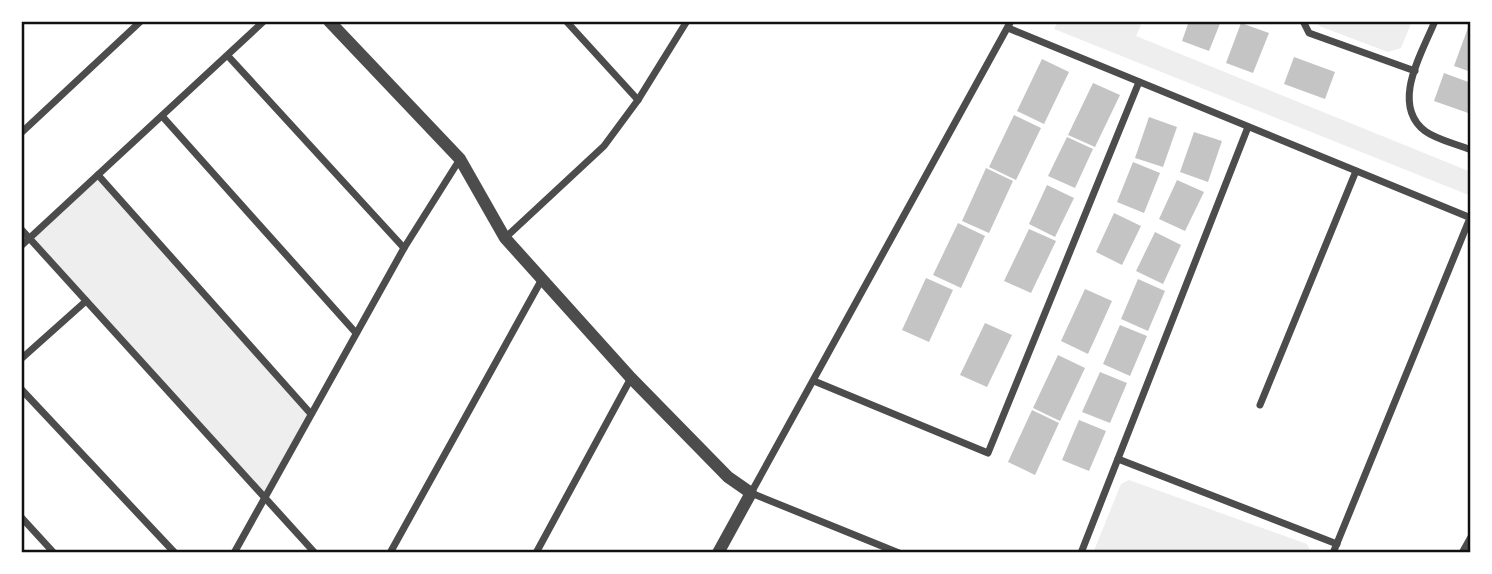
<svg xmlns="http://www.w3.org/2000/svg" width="1492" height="574" font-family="'Fira Sans Condensed',sans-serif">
<rect width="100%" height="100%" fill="#fff"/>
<g fill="#eee">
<polygon points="1058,21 1131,21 1141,25 1136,36 1471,172 1471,196 1054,29"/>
<polygon points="1317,21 1412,21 1401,48 1388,52 1319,26"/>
<polygon points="98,175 311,414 266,498 29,238"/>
<polygon points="1129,480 1307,544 1311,553 1093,553 1121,484"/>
</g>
<g fill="#c4c4c4">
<polygon points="1189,21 1221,21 1209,51 1182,41"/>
<polygon points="1241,23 1269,33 1253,73 1226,63"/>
<polygon points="1469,25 1471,26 1471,72 1454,66"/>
<polygon points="1294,57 1335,72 1325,99 1284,84"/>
<polygon points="1042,59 1069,72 1044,124 1017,111"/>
<polygon points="1444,73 1471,83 1471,114 1434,101"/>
<polygon points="1093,83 1120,95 1095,147 1068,135"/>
<polygon points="1014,115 1041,128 1016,180 989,167"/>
<polygon points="1149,117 1177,127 1163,167 1135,158"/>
<polygon points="1194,132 1222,141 1208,182 1180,172"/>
<polygon points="1067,137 1093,149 1075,188 1048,176"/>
<polygon points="1133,162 1160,173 1144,213 1117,202"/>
<polygon points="986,168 1013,181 989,233 962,221"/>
<polygon points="1177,180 1204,192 1185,231 1159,219"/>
<polygon points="1047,185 1074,198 1055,237 1029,224"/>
<polygon points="1114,213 1141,226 1122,265 1096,252"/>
<polygon points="958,223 985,236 961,288 933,275"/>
<polygon points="1029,229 1056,241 1031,293 1004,281"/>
<polygon points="1155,232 1181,245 1163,284 1136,271"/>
<polygon points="926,278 953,290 929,342 902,330"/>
<polygon points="1138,279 1165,291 1148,331 1121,319"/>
<polygon points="1085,289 1112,301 1088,354 1061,341"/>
<polygon points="985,323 1012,335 987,387 960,375"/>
<polygon points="1120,325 1147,336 1130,376 1103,364"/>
<polygon points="1058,355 1085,368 1060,421 1033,408"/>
<polygon points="1100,372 1127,383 1110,423 1082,412"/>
<polygon points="1032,410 1059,423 1035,475 1008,462"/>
<polygon points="1079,420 1106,431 1089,471 1062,460"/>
</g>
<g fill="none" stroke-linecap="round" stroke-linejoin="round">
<g stroke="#4c4c4c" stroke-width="7">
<polyline points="566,21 638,100"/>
<polyline points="1303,21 1309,33 1415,71"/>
<path d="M 1435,21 C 1422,53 1390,104 1425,131 C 1437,140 1457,144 1471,150"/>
<polyline points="1008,28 1471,218"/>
<polyline points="228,56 404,248"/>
<polyline points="162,116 356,333"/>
<polyline points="21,133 141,21"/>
<polyline points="98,175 311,414"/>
<polyline points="21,229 315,553"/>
<polyline points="505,238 604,146 638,100 687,21"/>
<polyline points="21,246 264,21"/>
<polyline points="21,359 86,301"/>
<polyline points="814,381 988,453 1139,82"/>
<polyline points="21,389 175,553"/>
<polyline points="1260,405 1356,171"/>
<polyline points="1118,459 1337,544"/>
<polyline points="21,517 54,553"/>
<polyline points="234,553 404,248 460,159"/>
<polyline points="390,553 542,279"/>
<polyline points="536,553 631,378"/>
<polyline points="899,553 751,493 1011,21"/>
<polyline points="1081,553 1248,127"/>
<polyline points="1333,553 1470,218"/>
<polyline points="1462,553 1471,537"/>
</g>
<polyline stroke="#4c4c4c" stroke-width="12" points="329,21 460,159 505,238 631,378 728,477 751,493 718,553"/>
</g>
<rect width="1492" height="574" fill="none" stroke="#ffffff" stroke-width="46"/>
<rect x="23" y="23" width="1446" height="528" fill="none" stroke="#111" stroke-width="2.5"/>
</svg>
